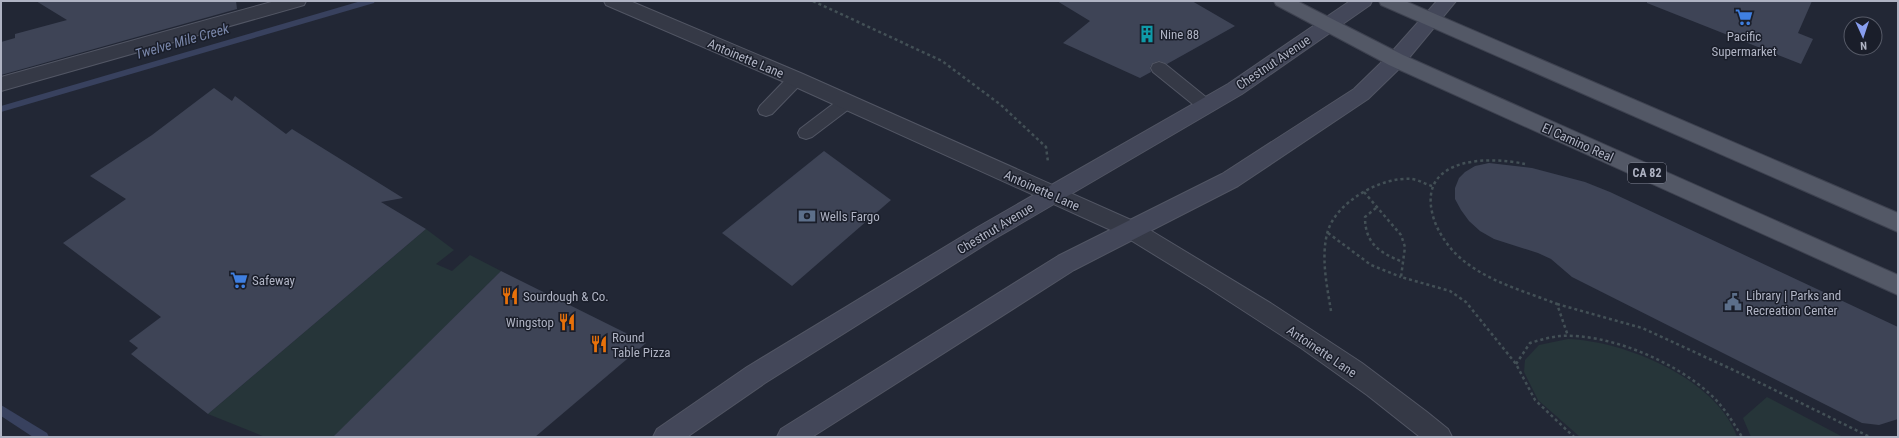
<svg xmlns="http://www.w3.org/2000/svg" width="1899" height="438" font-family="'Roboto Condensed',sans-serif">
<rect width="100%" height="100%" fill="#222735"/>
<g fill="#263539">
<polygon points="426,229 454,250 436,264 452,271 470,255 501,271 334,437 265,437 208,414"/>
<path d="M 1568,339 C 1625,341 1717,379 1737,437 L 1580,437 L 1538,400 L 1524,372 L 1525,360 L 1539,345 Z"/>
<polygon points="1767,397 1843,437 1751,437 1743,418"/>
</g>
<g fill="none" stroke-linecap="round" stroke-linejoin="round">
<g fill="#38415e" fill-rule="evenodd">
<polygon points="361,1 375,1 374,3 1,112 1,106"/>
<polygon points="1,405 47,433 49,437 33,437 1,416"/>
</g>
</g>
<g fill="#3e4456">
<polygon points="36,1 236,1 237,9 1,75 1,42 15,38 15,34 67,20"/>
<polygon points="1057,1 1192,1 1235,26 1167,64 1159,61 1153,63 1150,67 1151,72 1140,78 1063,43 1090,21"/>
<polygon points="1647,1 1812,1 1798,33 1813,39 1801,64 1647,3"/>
<polygon points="214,88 232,101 235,96 286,134 292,129 403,198 381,202 426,229 208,414 131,354 138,348 129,341 161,317 63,243 126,199 90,176 152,135"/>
<polygon points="824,151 891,200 792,286 722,233"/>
<polygon points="1489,163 1532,168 1585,182 1610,192 1898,327 1898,419 1879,425 1862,423 1572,277 1551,259 1538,253 1494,239 1480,231 1469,221 1461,210 1455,199 1455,188 1459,178 1465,172 1475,166"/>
<polygon points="501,271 646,343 535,437 333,437"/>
</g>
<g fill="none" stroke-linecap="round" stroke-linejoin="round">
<g stroke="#525664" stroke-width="2">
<g id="service">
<polygon points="1159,62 1165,64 1212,102 1214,106 1212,110 1206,112 1200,110 1153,72 1151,68 1153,64"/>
<polygon points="796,73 802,75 804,79 802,83 772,114 766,116 760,114 758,110 760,106 790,75"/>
<polygon points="847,96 853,98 855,102 853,106 812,137 806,139 800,137 798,133 800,129 841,98"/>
</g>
</g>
<g stroke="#525664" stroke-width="2">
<g id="minor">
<polygon points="275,1 306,1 304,5 1,91 1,77"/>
<polygon points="604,1 630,1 803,74 1140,224 1272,304 1362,363 1427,412 1448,429 1452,437 1420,437 1367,395 1301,348 1207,287 1124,236 789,84 606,5"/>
</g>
</g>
<g stroke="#525664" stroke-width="2">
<g id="secondary">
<polygon points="1350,1 1372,1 1370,5 1242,94 994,239 765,383 687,437 653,437 657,429 747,367 978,227 1228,84"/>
<polygon points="1437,1 1456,1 1403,65 1368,99 1238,186 1074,270 812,437 777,437 781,429 1058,256 1222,174 1354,89 1389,55"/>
</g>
</g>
<g stroke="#3e4250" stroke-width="2">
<g id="primary">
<polygon points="1274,1 1297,1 1403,55 1898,275 1898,295 1389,65 1276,5"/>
<polygon points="1379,1 1405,1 1898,213 1898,232 1381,5"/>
</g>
</g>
<g stroke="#435056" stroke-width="2.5" stroke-dasharray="3 3" stroke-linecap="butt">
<polyline points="813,1 942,61 1001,105 1046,147 1048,162"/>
<path d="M 1525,164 C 1489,156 1420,157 1432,212 C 1435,227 1444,241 1454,252 C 1481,280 1522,290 1557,304 L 1568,336"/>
<polyline points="1364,192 1401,235 1405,247 1401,277 1450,291 1466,302 1516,364 1535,400 1574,437"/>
<path d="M 1376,208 L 1365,217 C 1365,244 1380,253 1403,262"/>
<polyline points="1328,233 1371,265 1401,277"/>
<polyline points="1557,304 1642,328 1740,373 1870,437"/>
<path d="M 1331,311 C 1327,286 1321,259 1327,234 C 1334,203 1381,176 1412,179 C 1419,180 1425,184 1432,186"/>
<path d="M 1516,364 L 1530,343 C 1540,340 1550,337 1560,336 C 1609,333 1676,362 1711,395 C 1724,407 1733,422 1742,437"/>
</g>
<use href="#service" fill="#353946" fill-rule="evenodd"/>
<use href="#minor" fill="#353946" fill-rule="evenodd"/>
<use href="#secondary" fill="#434759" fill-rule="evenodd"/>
<use href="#primary" fill="#535866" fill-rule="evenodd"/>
</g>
<defs>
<g id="supermarket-bare" transform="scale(1.38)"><path d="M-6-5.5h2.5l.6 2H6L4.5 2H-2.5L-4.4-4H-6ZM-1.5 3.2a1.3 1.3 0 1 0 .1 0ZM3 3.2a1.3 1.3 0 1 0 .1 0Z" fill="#3f7fe0" stroke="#1a1e2a" stroke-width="2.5" paint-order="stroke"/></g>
<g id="building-bare" transform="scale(1.38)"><path d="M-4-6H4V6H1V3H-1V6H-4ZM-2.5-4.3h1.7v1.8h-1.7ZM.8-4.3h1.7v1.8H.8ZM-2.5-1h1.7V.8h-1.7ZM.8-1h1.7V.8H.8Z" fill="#0f9aa8" stroke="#1a1e2a" stroke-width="2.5" paint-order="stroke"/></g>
<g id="bank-bare" transform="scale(1.38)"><path d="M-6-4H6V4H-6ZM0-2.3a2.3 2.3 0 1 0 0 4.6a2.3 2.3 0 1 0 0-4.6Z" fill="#5c6f8a" stroke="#1a1e2a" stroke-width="2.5" paint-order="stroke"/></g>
<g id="restaurant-bare" transform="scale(1.38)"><path d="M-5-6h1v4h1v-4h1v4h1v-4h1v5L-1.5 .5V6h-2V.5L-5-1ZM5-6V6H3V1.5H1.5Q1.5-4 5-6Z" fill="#e8710a" stroke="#1a1e2a" stroke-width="2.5" paint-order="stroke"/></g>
<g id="civic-bare" transform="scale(1.38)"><path d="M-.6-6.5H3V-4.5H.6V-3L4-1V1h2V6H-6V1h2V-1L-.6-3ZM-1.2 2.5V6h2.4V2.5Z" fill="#5c6f8a" stroke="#1a1e2a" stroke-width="2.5" paint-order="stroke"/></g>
</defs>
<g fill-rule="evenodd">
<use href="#supermarket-bare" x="1744" y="17"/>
<use href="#building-bare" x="1147" y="34"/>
<use href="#bank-bare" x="807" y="216"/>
<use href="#supermarket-bare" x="239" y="280"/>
<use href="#restaurant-bare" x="510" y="296"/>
<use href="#civic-bare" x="1733" y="302"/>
<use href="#restaurant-bare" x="567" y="322"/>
<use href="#restaurant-bare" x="599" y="344"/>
</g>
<g text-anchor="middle" stroke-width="3" stroke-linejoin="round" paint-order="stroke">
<rect fill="#1a1e2a" stroke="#828695" stroke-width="1" x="1628" y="163" width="38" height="20" rx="3"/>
<g font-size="12" font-weight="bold" fill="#afb3c3">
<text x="1647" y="177">CA 82</text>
</g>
<g font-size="13" fill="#afb3c3" stroke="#1a1e2a" text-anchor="start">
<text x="1160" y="39">Nine 88</text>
<text x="1744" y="41" text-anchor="middle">Pacific<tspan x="1744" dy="15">Supermarket</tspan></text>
<text x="820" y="221">Wells Fargo</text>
<text x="252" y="285">Safeway</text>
<text x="1746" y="300">Library | Parks and<tspan x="1746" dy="15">Recreation Center</tspan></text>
<text x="523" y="301">Sourdough &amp; Co.</text>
<text x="554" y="327" text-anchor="end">Wingstop</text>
<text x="612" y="342">Round<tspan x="612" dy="15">Table Pizza</tspan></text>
</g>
<g font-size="13" fill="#afb3c3" stroke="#1a1e2a">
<text transform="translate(746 58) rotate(23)" y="5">Antoinette Lane</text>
<text transform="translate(1273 62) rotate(-34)" y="5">Chestnut Avenue</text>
<text transform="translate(1578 142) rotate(24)" y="5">El Camino Real</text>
<text transform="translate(1042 190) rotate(24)" y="5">Antoinette Lane</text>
<text transform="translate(995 228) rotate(-31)" y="5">Chestnut Avenue</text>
<text transform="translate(1322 351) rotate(34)" y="5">Antoinette Lane</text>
</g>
<g font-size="14" font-style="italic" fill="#7986a9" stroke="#1a1e2a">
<text transform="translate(182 41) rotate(-16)" y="5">Twelve Mile Creek</text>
</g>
</g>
<rect width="1899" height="438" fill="none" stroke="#afb3c3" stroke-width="4"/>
<g transform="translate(1863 36) rotate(177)"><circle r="19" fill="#1a1e2a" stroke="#565a67"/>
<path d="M0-3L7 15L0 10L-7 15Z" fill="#889eef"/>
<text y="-6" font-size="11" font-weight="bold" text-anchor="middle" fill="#afb3c3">N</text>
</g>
</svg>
